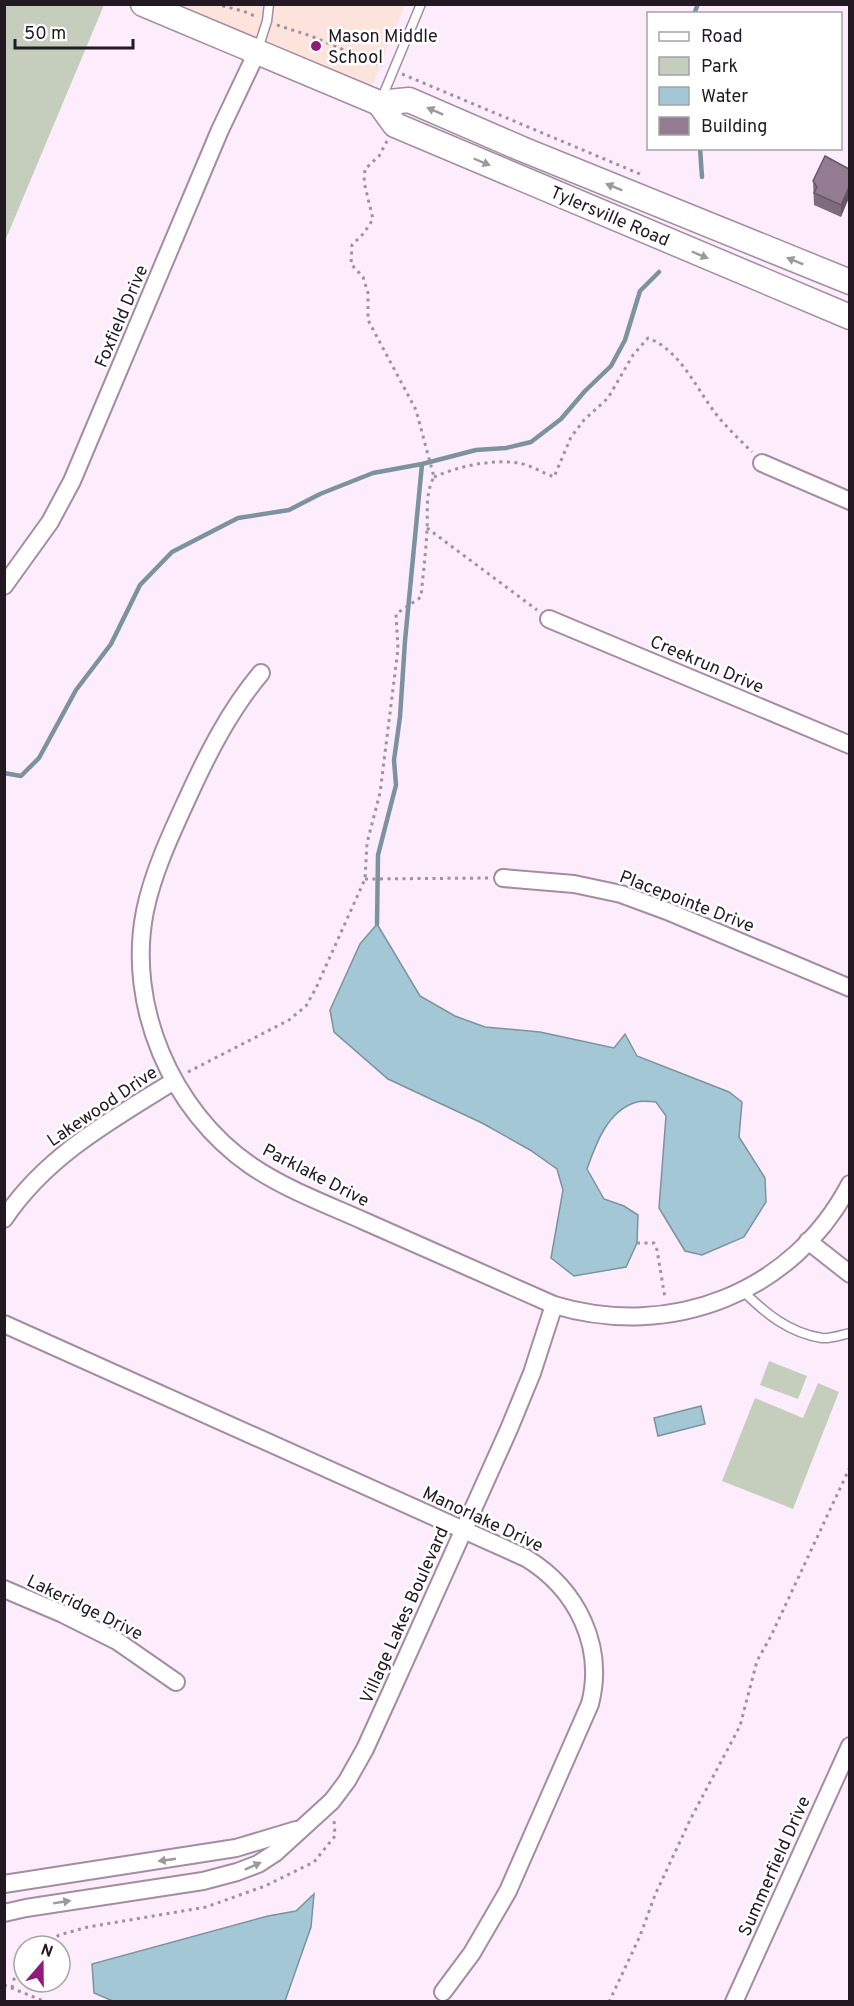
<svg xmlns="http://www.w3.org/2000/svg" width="854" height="2006" font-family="Overpass,sans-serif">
<rect width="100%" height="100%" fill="#fdedfc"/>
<polygon fill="#fce3dc" points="143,5 405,5 367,98"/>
<g fill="#c5cebc">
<polygon points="5,4 104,5 5,241 4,5"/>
<polygon points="769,1361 807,1376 798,1399 760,1385"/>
<polygon points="818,1383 839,1392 793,1509 722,1481 755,1398 803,1418"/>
</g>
<g fill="#a3c7d4" stroke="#7c939f" stroke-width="1.5">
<path d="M 377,924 L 420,996 L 455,1016 L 485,1027 L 540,1032 L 614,1048 L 625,1034 L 637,1056 L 729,1092 L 742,1102 L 739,1137 L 765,1178 L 766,1202 L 744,1237 L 702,1255 L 685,1251 L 659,1208 L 666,1116 L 656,1102 C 650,1102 642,1100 637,1102 C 608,1110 596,1143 587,1169 L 604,1199 L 624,1206 L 638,1215 L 637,1243 L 626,1267 L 574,1276 L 551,1258 L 563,1190 L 557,1169 L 530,1150 L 482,1123 L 388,1079 L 334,1032 L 330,1010 L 360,944 Z"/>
<polygon points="701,1406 705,1424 658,1436 654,1418"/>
<polygon points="314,1894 311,1927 285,2001 115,2002 94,1993 92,1964 268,1916 296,1911"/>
</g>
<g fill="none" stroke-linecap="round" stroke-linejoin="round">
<g stroke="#7c939f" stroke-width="4.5">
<polyline points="694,14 698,4"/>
<polyline points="700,148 702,177"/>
<polyline points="4,773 21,776 39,758 76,690 111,644 140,585 172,552 238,518 289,510 320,494 373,473 422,464 476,450 506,448 531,442 561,419 585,391 611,366 625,340 640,291 659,272"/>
<polyline points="377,924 378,855 396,785 394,760 400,717 405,641 422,464"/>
</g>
<g stroke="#a48ca3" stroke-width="11">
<g id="service">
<polyline points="258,49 267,21 269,4"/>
<polyline points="381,100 421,4"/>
<path d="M 743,1291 C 765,1313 789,1333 822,1338 C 830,1339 841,1335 850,1333"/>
</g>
</g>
<g stroke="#a48ca3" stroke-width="20">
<g id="minor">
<polyline points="762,463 850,501"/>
<polyline points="4,586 50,522 72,481 220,130 257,52"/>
<polyline points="549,619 850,745"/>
<path d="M 261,673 C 230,710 208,753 188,797 C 171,834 153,872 145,911 C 126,1006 172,1111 250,1165 C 285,1189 326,1204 364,1221 C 427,1249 491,1277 554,1305 C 671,1340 793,1293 850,1184"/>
<polyline points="503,878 574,884 621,894 667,911 850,988"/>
<path d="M 4,1219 C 46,1156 111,1120 174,1081"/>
<polyline points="808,1241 850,1274"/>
<path d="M 4,1324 L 526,1558 C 577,1589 605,1646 590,1704 L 508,1891 L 472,1953 L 443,1992"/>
<polyline points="4,1589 63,1614 117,1641 176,1682"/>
<polyline points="4,1884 236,1848 296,1830"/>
<polyline points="4,1913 26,1908 203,1881 237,1872 258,1864 275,1853 332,1801 347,1781 365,1749 390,1694 509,1429 532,1373 554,1305"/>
<polyline points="734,2002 850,1746"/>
</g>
</g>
<g stroke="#a48ca3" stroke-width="27">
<g id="secondary">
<polyline points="143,4 379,103 409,100 522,149 850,282"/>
<polyline points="379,103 395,125 850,317"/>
</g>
</g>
<g stroke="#9f929e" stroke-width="3" stroke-dasharray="3 4.5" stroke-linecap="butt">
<polyline points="215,4 243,11 257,17"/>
<polyline points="277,25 311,36 382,66"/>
<polyline points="402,74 640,174"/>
<path d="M 434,477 C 460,466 490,459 519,463 C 530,465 543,473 554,477 L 571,437 L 584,420 L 608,398 L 633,355 L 648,338 C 680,350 696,388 716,414 C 727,428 740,440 752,452"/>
<polyline points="427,528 537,610"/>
<polyline points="365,879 490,878"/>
<path d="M 188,1072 L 289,1020 L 306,1006 L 316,988 L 365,879 L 367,843 L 380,793 L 398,649 L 396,614 L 421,597 C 423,574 426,552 427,529 C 428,512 425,493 434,477 L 416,410 L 368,320 L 368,293 L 363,277 L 351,264 L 352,245 L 364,233 L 373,219 L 364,182 L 365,169 L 379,156 L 387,141"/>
<polyline points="637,1243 654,1243 657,1250 665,1298"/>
<polyline points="45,1946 59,1935 88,1927 206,1907 265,1886 314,1862 335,1836 334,1820"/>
<polyline points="4,1985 46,2002"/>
<polyline points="12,1988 14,1979 24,1965"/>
<polyline points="609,2002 640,1936 655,1895 691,1818 740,1726 757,1661 771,1636 850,1467"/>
</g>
<use href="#service" stroke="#fff" stroke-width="8"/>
<use href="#minor" stroke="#fff" stroke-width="16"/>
<use href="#secondary" stroke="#fff" stroke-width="24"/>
</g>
<polygon fill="#7e6b7e" points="849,169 841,217 814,205 813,181"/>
<polygon fill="#675766" points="849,187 849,198 841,217 841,205"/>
<polygon fill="#937c92" stroke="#675766" stroke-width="1.5" points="825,156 849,169 849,187 841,205 814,193 817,187 813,181"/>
<defs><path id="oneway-solid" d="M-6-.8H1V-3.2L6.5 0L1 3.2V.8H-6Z" transform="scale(1.5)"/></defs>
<g fill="#9c989c">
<use href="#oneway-solid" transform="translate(435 111) rotate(-156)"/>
<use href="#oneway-solid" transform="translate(482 162) rotate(23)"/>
<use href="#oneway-solid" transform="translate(614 187) rotate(-158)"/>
<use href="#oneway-solid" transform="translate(700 255) rotate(23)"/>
<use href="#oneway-solid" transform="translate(795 261) rotate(-158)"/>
<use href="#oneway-solid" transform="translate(167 1860) rotate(172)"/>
<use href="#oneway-solid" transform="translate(253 1866) rotate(-24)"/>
<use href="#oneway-solid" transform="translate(62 1902) rotate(-9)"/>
</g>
<circle fill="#921b79" stroke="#fff" stroke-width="2" cx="316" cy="46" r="6"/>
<g text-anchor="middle" stroke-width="5" stroke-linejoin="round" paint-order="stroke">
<g font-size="18" fill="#221922" stroke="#fff" text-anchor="start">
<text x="328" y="42">Mason Middle<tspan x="328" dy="21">School</tspan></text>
</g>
<g font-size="18" fill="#221922" stroke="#fff">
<text transform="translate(610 216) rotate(23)" y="6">Tylersville Road</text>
<text transform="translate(121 316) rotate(-67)" y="6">Foxfield Drive</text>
<text transform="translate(707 664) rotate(23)" y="6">Creekrun Drive</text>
<text transform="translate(687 901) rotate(21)" y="6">Placepointe Drive</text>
<text transform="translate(102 1106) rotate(-34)" y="6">Lakewood Drive</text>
<text transform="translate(316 1175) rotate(27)" y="6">Parklake Drive</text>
<text transform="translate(483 1519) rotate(25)" y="6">Manorlake Drive</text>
<text transform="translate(85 1607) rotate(26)" y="6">Lakeridge Drive</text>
<text transform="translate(404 1615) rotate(-66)" y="6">Village Lakes Boulevard</text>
<text transform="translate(774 1866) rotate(-66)" y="6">Summerfield Drive</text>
</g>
</g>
<rect width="854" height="2006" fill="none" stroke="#221922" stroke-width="12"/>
<rect x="647" y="12" width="195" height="138" fill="#ffffff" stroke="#a7a3a7" stroke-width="1.5"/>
<rect x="659" y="32" width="30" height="9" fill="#ffffff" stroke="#a7a3a7" stroke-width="1.5"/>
<text x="701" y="42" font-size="18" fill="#221922">Road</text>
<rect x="659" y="57" width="30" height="18" fill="#c5cebc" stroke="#a7a3a7" stroke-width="1.5"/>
<text x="701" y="72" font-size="18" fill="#221922">Park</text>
<rect x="659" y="87" width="30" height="18" fill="#a3c7d4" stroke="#a7a3a7" stroke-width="1.5"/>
<text x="701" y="102" font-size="18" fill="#221922">Water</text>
<rect x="659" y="117" width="30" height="18" fill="#937c92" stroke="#a7a3a7" stroke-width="1.5"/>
<text x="701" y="132" font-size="18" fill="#221922">Building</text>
<g transform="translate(42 1964) rotate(20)"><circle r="28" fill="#ffffff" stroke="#a7a3a7" stroke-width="1.5"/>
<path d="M0-4.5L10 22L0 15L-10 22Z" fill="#921b79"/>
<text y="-9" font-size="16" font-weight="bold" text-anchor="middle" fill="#221922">N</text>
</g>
<path d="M15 39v9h118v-9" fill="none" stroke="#221922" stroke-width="3"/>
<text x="24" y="39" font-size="18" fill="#221922" stroke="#ffffff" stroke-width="4.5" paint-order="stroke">50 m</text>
</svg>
